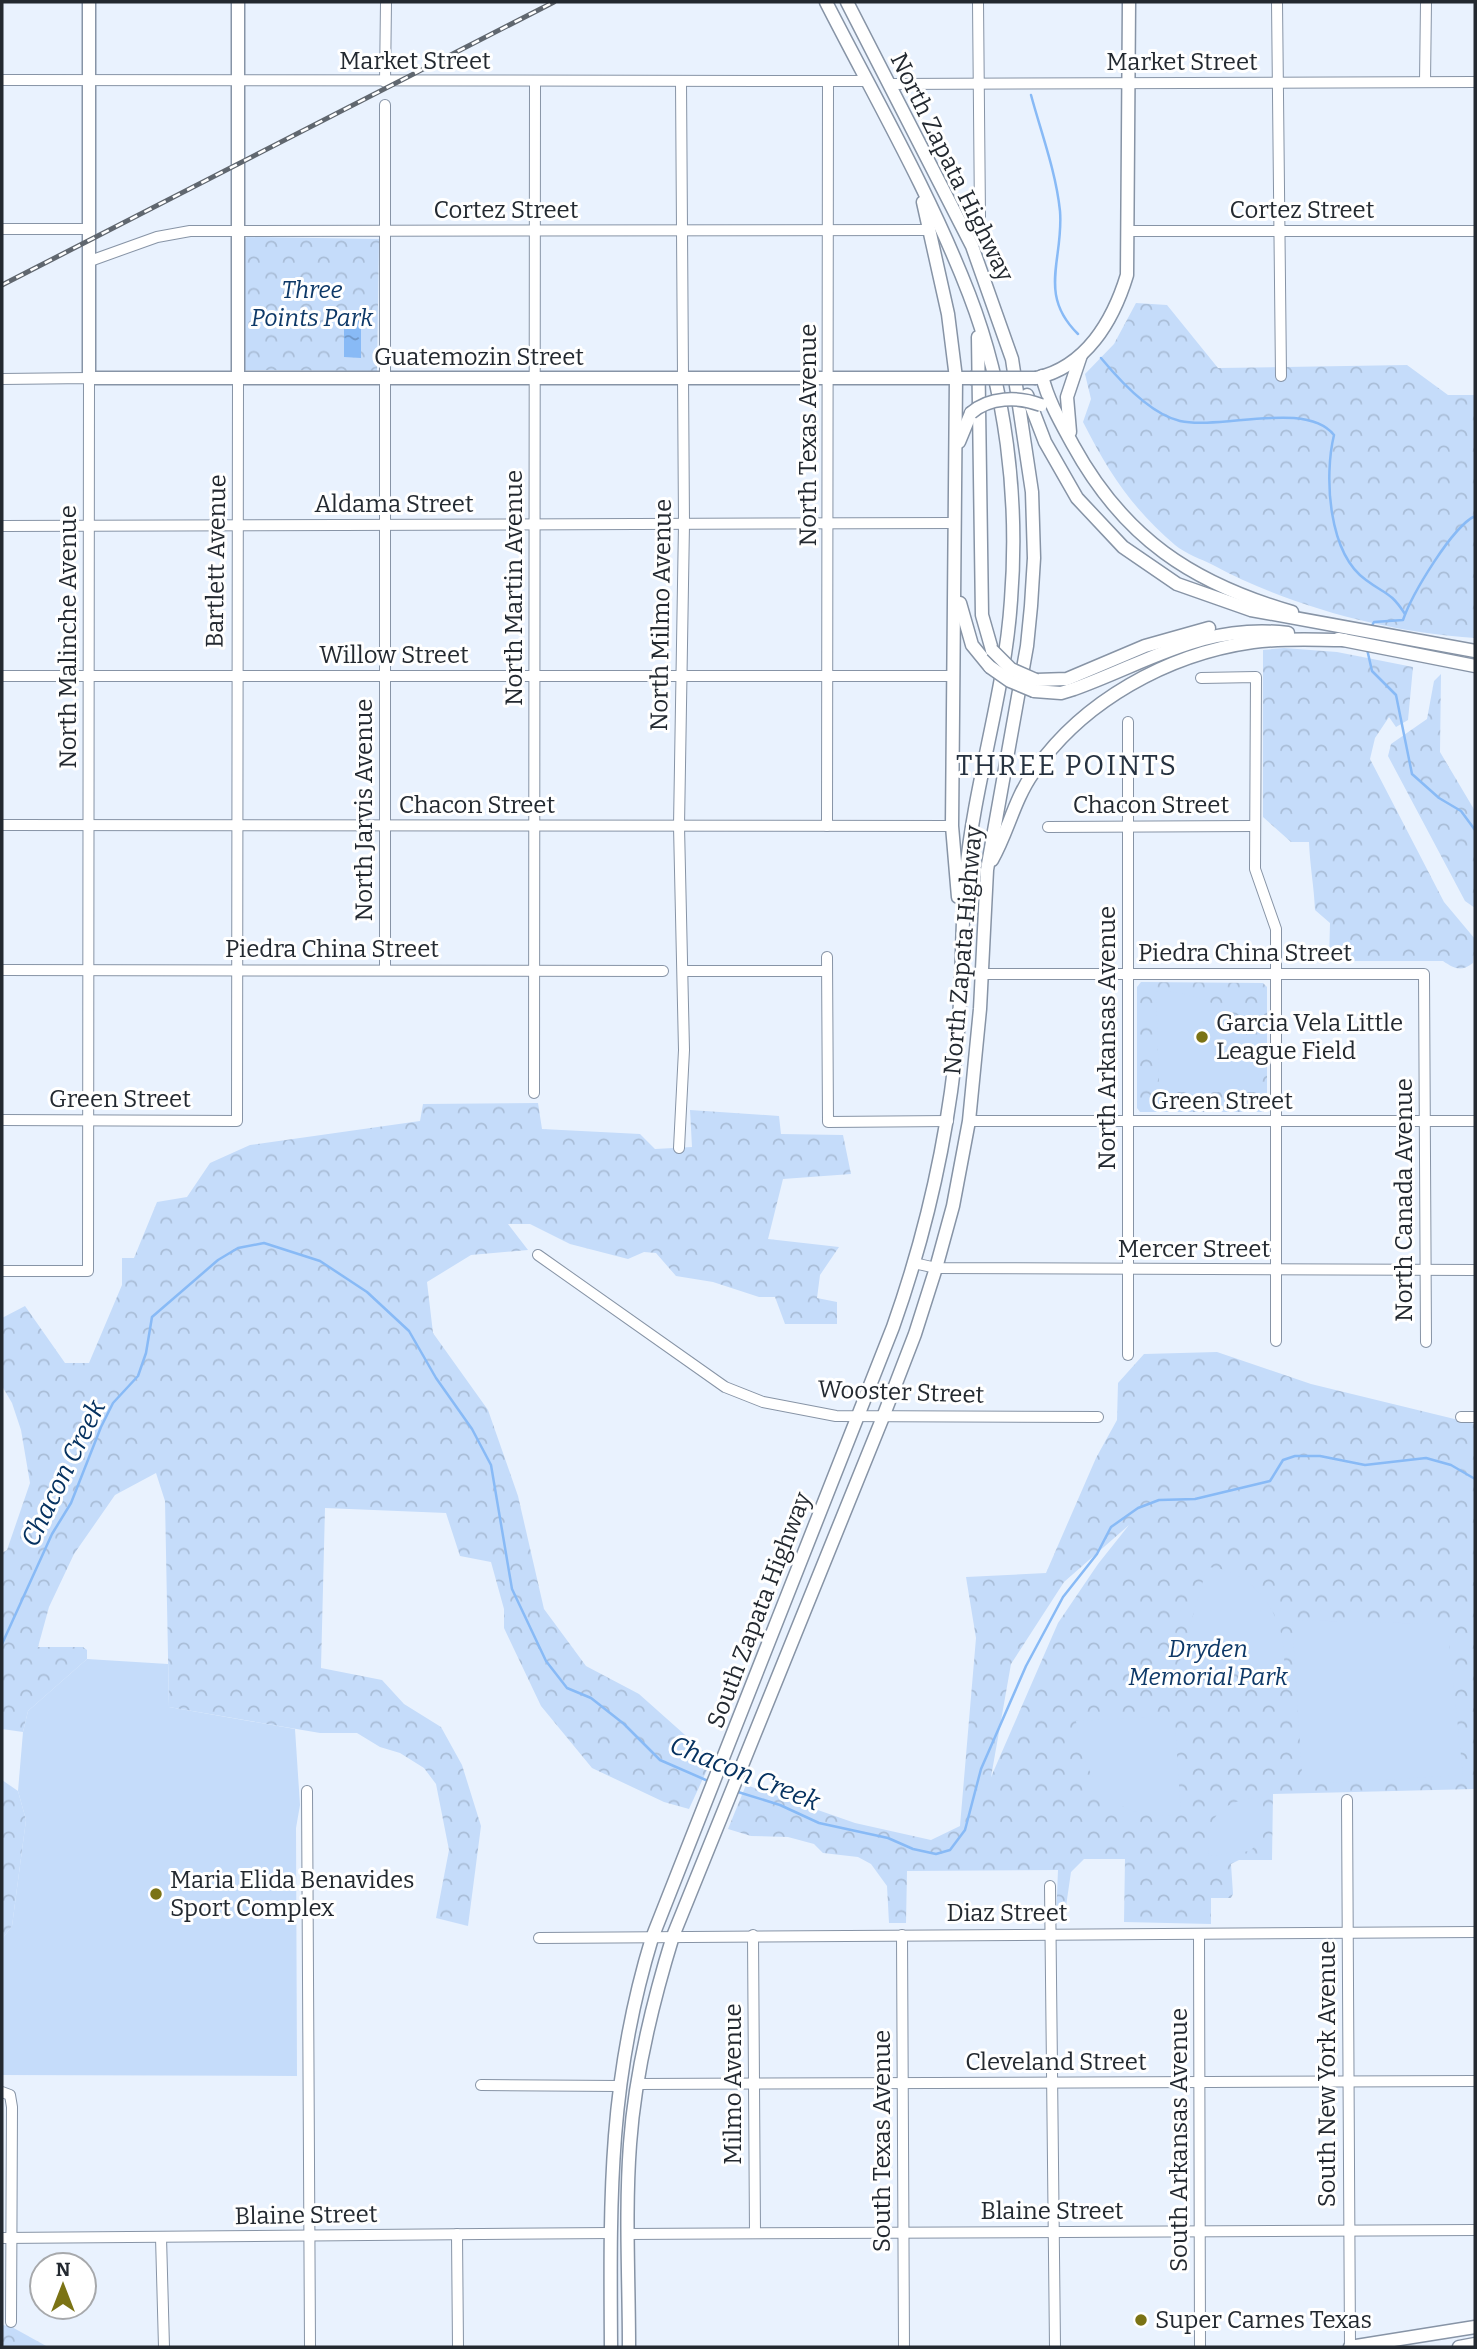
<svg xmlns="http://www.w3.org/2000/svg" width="1477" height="2349" font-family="Bitter,serif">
<defs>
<pattern id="forest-crowns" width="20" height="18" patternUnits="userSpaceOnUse" patternTransform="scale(1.75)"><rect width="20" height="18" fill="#c5dcfa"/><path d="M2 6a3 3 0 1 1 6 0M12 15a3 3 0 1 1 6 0" fill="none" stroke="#a9bdd7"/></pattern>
<pattern id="water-ripples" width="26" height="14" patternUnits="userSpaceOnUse" patternTransform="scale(1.75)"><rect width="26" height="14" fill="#88baf6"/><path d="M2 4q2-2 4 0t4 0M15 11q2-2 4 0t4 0" fill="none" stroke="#6f97c8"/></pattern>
</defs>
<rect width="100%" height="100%" fill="#e9f2fe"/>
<g fill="url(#forest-crowns)" fill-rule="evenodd">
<polygon points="247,237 379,239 377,371 245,370 244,240"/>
<path d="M 1136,303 L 1167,305 L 1218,368 L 1407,365 L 1448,395 L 1475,395 L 1475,638 C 1387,632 1291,607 1213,565 C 1201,559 1186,554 1175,545 C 1131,507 1109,473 1083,422 L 1091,399 L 1085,374 L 1114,344 Z"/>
<path d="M 1284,648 L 1337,652 L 1413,667 L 1408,720 L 1396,727 L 1389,717 L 1375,738 L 1370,759 L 1444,902 L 1475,939 L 1473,963 C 1461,972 1455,969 1443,961 L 1329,961 L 1330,923 L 1315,910 C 1314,886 1310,867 1309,842 L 1291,842 L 1263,817 L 1263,650 Z"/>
<polygon points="1441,674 1440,752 1475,811 1475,908 1465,901 1388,756 1391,744 1427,719 1434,681"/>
<polygon points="1141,982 1263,983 1267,987 1267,1106 1264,1112 1140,1112 1137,1108 1137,987"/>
<polygon points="538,1103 542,1129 640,1134 655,1149 692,1147 690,1110 779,1116 781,1134 843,1135 851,1174 783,1179 768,1239 839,1247 820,1275 817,1298 837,1302 837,1324 785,1324 775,1297 759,1297 713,1282 676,1276 656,1253 644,1252 628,1259 570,1244 530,1224 508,1224 528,1250 471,1255 427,1282 433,1333 488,1410 518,1496 544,1609 586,1666 639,1694 712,1759 689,1809 664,1802 592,1768 541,1706 504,1628 504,1609 491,1562 460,1556 446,1513 325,1508 321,1668 382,1680 404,1704 441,1727 462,1765 481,1826 468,1926 436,1918 449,1850 436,1784 424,1768 400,1753 380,1747 357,1733 320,1733 169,1707 165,1501 156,1473 115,1495 74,1554 49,1607 38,1647 83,1647 87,1650 87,1659 28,1711 23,1732 2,1729 2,1553 7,1550 30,1483 21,1430 12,1403 2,1386 2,1318 25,1306 65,1363 89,1363 122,1285 122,1258 134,1258 157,1202 187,1197 210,1163 250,1145 420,1121 423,1104"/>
<path d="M 1217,1352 L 1311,1384 L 1475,1424 L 1475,1789 L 1273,1794 L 1272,1860 L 1239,1860 L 1231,1864 L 1233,1894 L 1231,1898 L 1211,1898 L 1211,1924 L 1124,1922 L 1125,1859 L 1084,1859 L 1071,1872 L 1064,1920 L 1056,1920 L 1058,1870 L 907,1871 L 906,1923 L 889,1923 L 887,1886 L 871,1864 L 858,1857 L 823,1853 L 814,1844 L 788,1837 L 751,1836 L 728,1829 L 746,1785 L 855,1823 L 931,1840 L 960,1826 L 976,1638 L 966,1577 L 1046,1573 L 1096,1458 L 1117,1420 L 1118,1383 L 1144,1354 ZM 1129,1525 L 1098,1564 L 1058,1623 L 991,1777 L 1011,1664 L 1064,1582 Z"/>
<polygon points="2,1780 18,1791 26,1820 12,1926 2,1939"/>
<polygon points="2,2325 10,2326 48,2347 2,2347"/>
</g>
<g fill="#c5dcfa">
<path d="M 1156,991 C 1220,992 1260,1026 1260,1092 L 1166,1092 L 1159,1085 Z"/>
<path d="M 1207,1567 C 1260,1570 1291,1626 1283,1674 L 1185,1668 L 1180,1660 Z"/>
<polygon points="1292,1620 1438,1624 1448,1632 1463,1775 1311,1784 1302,1775"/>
<polygon points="87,1659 168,1664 169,1707 295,1729 300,1805 296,1828 297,2076 2,2075 2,1939 12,1926 26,1820 18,1791 23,1732 28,1711"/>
<path d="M 1168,1716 L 1175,1722 L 1181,1815 C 1115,1823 1082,1782 1076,1721 Z"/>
<path d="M 1263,1797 L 1263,1838 L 1250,1851 L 1209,1856 C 1204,1814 1224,1800 1263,1797 Z"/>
</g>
<polygon fill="url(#water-ripples)" points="344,321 361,321 361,358 344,357"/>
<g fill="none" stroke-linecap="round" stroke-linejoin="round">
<g stroke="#88baf6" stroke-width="2.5">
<path d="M 1031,95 C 1041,132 1056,172 1060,211 C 1064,259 1037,294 1078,334"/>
<path d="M 1101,358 C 1120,381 1150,414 1180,421 C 1222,430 1306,400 1334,435 C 1324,476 1328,553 1366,580 C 1386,595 1390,591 1405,614"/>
<path d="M 1370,629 L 1374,622 L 1403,620 C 1412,594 1452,527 1475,516"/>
<polyline points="1367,649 1372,671 1396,695 1412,774 1439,798 1461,811 1475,830"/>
<polyline points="2,1644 52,1534 71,1503 101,1427 113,1403 138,1376 146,1353 152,1317 218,1260 238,1248 264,1243 320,1261 367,1292 409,1331 436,1378 472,1429 491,1465 512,1589 546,1661 567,1688 591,1698 624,1724 660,1760 708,1781"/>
<polyline points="738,1792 780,1805 819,1823 888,1838 913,1849 936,1854 950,1850 965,1830 981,1769 1026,1666 1063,1597 1097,1554 1111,1527 1138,1508 1159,1500 1195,1499 1270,1481 1283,1460 1295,1456 1320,1456 1365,1465 1426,1458 1451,1465 1475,1479"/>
</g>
<g stroke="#8794a6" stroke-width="12">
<g id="minor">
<polyline points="978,2 980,218"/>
<polyline points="1277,2 1281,376"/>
<polyline points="2,80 866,81"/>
<polyline points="385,82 386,2"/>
<polyline points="1425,82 1426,2"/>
<polyline points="889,84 1475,82"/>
<polyline points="385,105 385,970"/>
<polyline points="2,229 90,229"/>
<polyline points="1129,231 1475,231"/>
<polyline points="90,261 157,237 190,231 927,230"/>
<polyline points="2,379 89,378 88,1271 2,1271"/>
<polyline points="2,526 955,523"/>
<polyline points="2,676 954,676"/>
<polyline points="1201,678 1256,677 1255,869 1276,929 1276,1341"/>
<polyline points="1128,722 1128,1355"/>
<polyline points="2,825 952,826"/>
<polyline points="827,826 828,82"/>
<polyline points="1048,827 1254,826"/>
<polyline points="827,957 828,1122 948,1121"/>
<polyline points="2,970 663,971"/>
<polyline points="684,971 827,971"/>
<polyline points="982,974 1424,974 1426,1342"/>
<polyline points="534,1093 535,82"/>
<polyline points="2,1120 237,1121 238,378"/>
<polyline points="969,1121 1475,1121"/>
<polyline points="679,1148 684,1050 679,826 684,524 681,82"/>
<polyline points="538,1255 725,1387 763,1402 836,1416 1098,1417"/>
<polyline points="914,1263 936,1268 1475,1270"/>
<polyline points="1461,1417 1475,1417"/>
<polyline points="307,1791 310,2347"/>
<polyline points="1347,1800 1350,2347"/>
<polyline points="1050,1886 1055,2347"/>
<polyline points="1199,1934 1200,2347"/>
<polyline points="753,1935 755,2233"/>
<polyline points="902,1935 904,2347"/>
<polyline points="539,1938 1475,1932"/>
<polyline points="637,2084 1475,2081"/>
<polyline points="481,2085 618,2086"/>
<polyline points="2,2092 10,2095 12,2107 11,2322"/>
<polyline points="457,2234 458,2347"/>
<polyline points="628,2234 1475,2230"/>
<polyline points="161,2237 164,2347"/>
<polyline points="2,2238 610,2233"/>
</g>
</g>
<g stroke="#8794a6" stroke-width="15">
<g id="major">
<polyline points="89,2 89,378 970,378"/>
<polyline points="238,2 238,378"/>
<polyline points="923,202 948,314 956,378 952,826 958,897"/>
<polyline points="978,337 982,615 992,650"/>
<path d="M 1042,376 C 1048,401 1061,423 1073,445 C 1124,538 1192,583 1292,612"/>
<path d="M 1036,378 C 1086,367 1113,321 1127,275 L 1129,2"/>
<polyline points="1027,395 1045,442 1077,498 1123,547 1177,584 1251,610 1475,651"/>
<polyline points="1070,432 1067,397 1081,355"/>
<polyline points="959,442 971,413"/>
<polyline points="960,603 972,645 990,667"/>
<polyline points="1338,639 1475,666"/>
<polyline points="1036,680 1067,679 1145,646 1209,628"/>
<path d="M 1034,691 L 1061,693 L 1074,689 C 1149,662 1204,623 1288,633"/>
<path d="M 992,860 C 1008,832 1014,800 1033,773 C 1082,701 1168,654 1253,642 C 1283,638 1314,640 1344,640"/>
<path d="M 611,2347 C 610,2199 608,2082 652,1938 L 893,1327 C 927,1231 949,1132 958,1031 C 963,978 961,925 966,872 C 975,780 1005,692 1011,600 C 1019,497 1006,390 969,294 C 930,193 875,98 826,2"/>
<path d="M 629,2347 C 629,2280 625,2212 630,2144 C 635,2073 652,2004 673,1936 L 883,1417 L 915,1334 L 936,1268 L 953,1206 L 969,1121 L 980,1009 L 987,870 L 1027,646 L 1031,606 L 1034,558 L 1032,492 L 1012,359 L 972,246 L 847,2"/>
<polyline points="1350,2347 1475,2327"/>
<polyline points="1459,2347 1475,2344"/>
</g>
</g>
<use href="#minor" stroke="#fff" stroke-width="10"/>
<use href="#major" stroke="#fff" stroke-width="12"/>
<g stroke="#60676f" stroke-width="5">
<polyline id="rail" points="2,285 554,2"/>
</g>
<use href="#rail" stroke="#fff" stroke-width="2.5" stroke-dasharray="8" stroke-linecap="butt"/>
<g stroke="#8794a6" stroke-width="15" stroke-linecap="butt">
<g id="major-bridge">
<polyline points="970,378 1036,378"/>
<path d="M 971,413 C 989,397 1018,396 1041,405"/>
<polyline points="992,650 1011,669 1036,680"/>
<polyline points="990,667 1010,681 1034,691"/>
</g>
</g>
<use href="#major-bridge" stroke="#fff" stroke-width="12"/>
</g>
<g fill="#7b7315" stroke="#fff" stroke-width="2.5">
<circle cx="1202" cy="1037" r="7"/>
<circle cx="156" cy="1894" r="7"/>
<circle cx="1141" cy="2320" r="7"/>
</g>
<g text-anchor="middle" stroke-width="6" stroke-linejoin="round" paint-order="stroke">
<g font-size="24" fill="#232930" stroke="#fff">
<text x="415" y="69">Market Street</text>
<text x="1182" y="70">Market Street</text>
<text transform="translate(952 167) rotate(64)" y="8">North Zapata Highway</text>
<text x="506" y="218">Cortez Street</text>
<text x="1302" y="218">Cortez Street</text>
<text x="479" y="365">Guatemozin Street</text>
<text transform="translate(808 435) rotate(-90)" y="8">North Texas Avenue</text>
<text x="394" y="512">Aldama Street</text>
<text transform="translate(216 561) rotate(-89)" y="8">Bartlett Avenue</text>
<text transform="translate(514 588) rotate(-90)" y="8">North Martin Avenue</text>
<text transform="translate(661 615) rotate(-89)" y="8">North Milmo Avenue</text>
<text transform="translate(68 637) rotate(-90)" y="8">North Malinche Avenue</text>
<text x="394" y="663">Willow Street</text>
<text x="477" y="813">Chacon Street</text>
<text x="1151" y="813">Chacon Street</text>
<text transform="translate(364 810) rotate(-90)" y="8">North Jarvis Avenue</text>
<text x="332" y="957">Piedra China Street</text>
<text transform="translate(963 950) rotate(-85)" y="8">North Zapata Highway</text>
<text x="1245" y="961">Piedra China Street</text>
<text transform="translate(1107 1038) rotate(-90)" y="8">North Arkansas Avenue</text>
<text x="120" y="1107">Green Street</text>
<text x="1222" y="1109">Green Street</text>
<text transform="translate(1404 1200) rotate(-90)" y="8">North Canada Avenue</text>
<text x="1194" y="1257">Mercer Street</text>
<text transform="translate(901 1392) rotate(2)" y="8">Wooster Street</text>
<text transform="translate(759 1610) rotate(-69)" y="8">South Zapata Highway</text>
<text x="1007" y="1921">Diaz Street</text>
<text x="1056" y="2070">Cleveland Street</text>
<text transform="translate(1327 2074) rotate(-90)" y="8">South New York Avenue</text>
<text transform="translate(733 2084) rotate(-90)" y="8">Milmo Avenue</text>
<text transform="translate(1179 2140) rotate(-90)" y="8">South Arkansas Avenue</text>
<text transform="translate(882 2141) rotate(-90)" y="8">South Texas Avenue</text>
<text x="1052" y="2219">Blaine Street</text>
<text transform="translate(306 2215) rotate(-1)" y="8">Blaine Street</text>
</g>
<g font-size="24" font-style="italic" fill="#0e3968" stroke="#fff">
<text x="312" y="298">Three<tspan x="312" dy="28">Points Park</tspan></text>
<text x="1208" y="1657">Dryden<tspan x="1208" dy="28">Memorial Park</tspan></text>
</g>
<g font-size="24" fill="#232930" stroke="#fff" text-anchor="start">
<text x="1216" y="1031">Garcia Vela Little<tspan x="1216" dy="28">League Field</tspan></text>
<text x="170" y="1888">Maria Elida Benavides<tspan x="170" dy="28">Sport Complex</tspan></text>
<text x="1155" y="2328">Super Carnes Texas</text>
</g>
<g font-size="26" font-style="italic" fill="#063260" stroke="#fff">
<text transform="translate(63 1473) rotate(-64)" y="9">Chacon Creek</text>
<text transform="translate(745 1773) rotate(22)" y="9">Chacon Creek</text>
</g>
<g font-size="28" letter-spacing="2" fill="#263240" stroke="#fff">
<text x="1067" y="775">THREE POINTS</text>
</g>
</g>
<rect width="1477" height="2349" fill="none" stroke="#232930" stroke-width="7"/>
<g transform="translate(63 2286)"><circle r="33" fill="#ffffff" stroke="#a7a9ac" stroke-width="2"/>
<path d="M0-5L12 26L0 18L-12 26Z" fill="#7b7315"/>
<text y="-10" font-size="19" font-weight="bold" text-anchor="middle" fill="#232930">N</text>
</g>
</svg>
